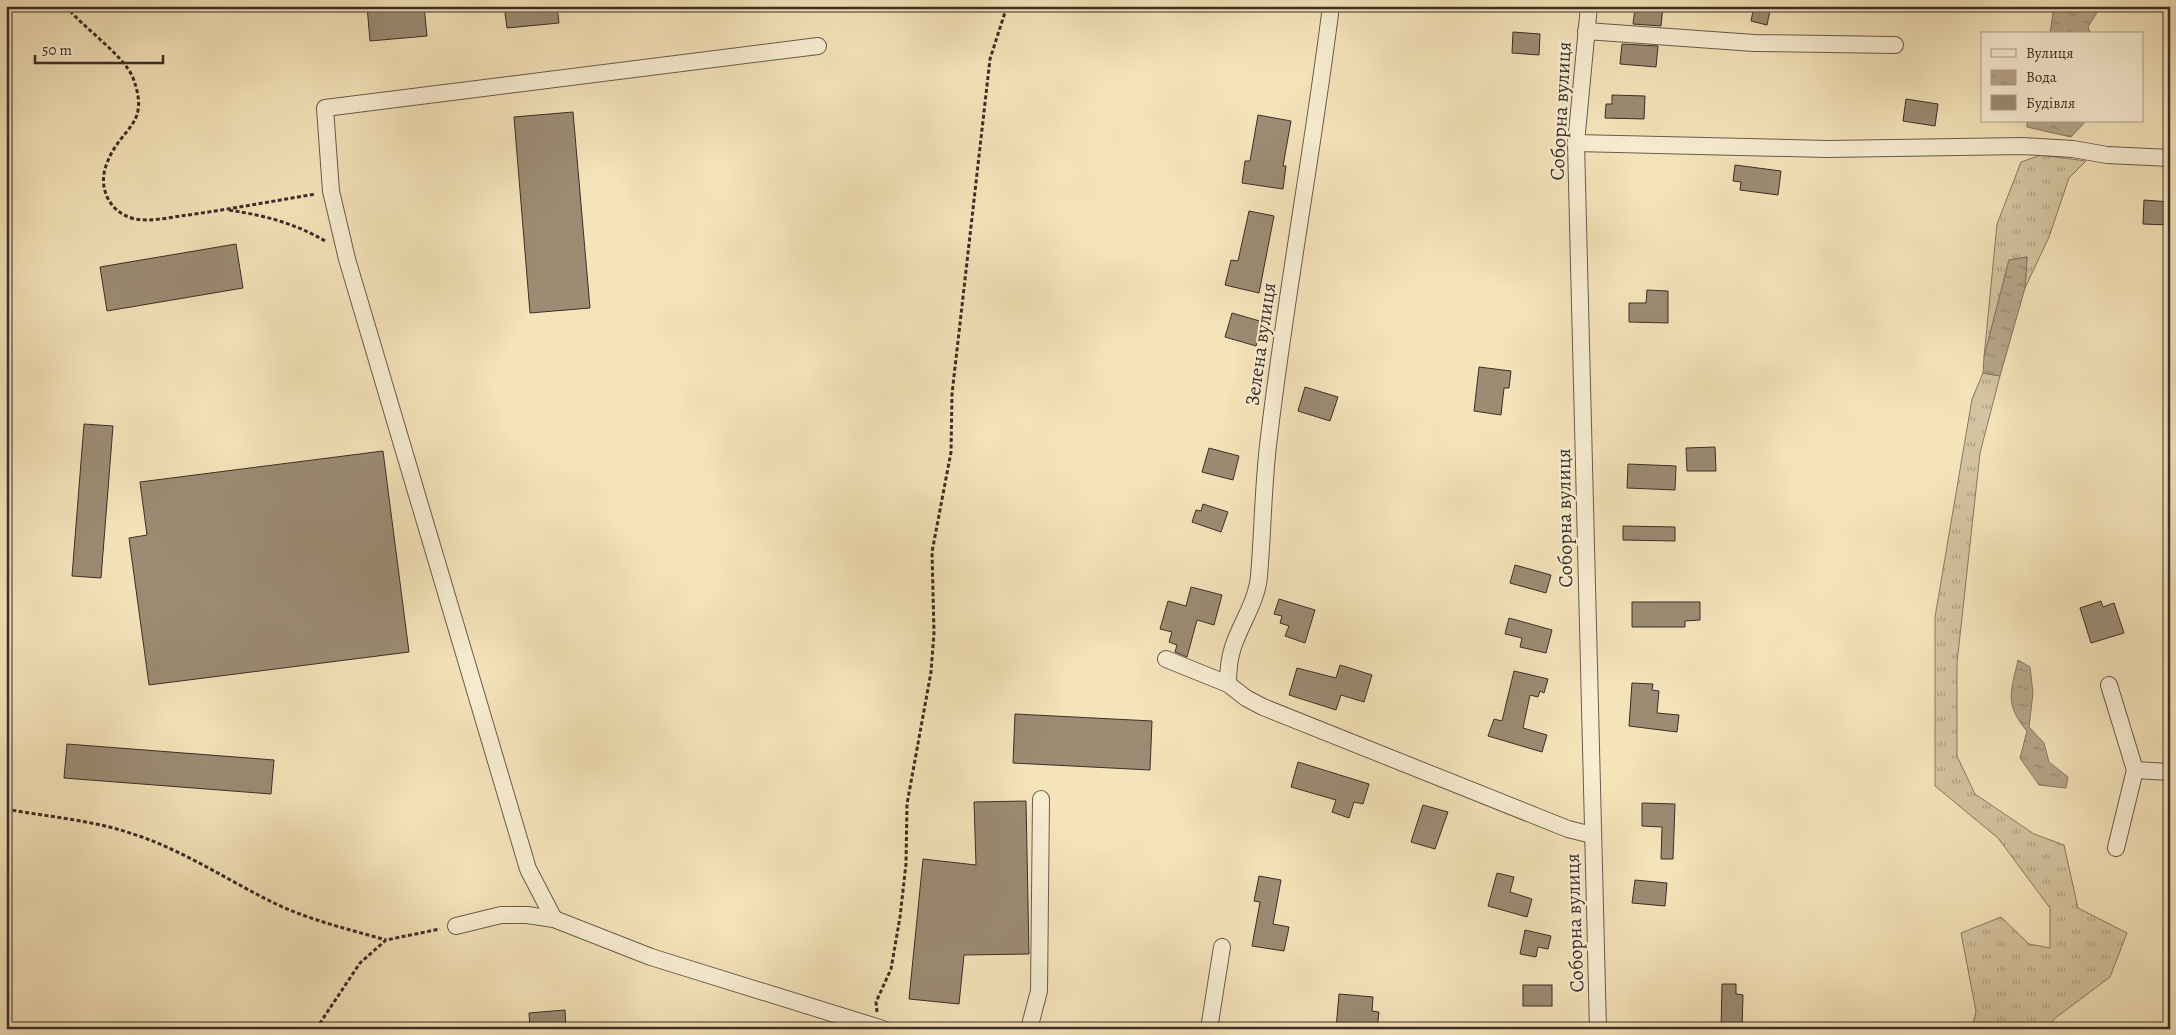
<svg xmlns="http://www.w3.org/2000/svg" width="2176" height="1035" font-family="Alegreya,serif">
<defs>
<pattern id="grass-tufts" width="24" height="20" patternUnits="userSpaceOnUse" patternTransform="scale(1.25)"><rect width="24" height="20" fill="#d5c4a1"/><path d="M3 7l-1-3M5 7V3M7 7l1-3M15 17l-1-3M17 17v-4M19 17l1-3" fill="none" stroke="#aea083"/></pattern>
<pattern id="water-ripples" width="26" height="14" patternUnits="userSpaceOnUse" patternTransform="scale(1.25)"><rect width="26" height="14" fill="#b6a588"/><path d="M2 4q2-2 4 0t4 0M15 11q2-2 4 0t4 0" fill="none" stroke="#95876f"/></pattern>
</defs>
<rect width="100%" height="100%" fill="#f5e3ba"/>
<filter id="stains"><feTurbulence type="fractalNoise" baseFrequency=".004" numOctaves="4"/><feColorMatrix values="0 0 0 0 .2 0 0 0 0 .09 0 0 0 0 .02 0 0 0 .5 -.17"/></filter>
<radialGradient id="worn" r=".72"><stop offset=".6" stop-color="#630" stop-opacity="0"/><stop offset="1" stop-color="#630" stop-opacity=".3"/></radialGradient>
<g fill="url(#grass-tufts)" stroke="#887964">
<polygon points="2041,155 2086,161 2069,178 2049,237 2025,288 2027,257 2009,260 1984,357 1997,224 2021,162"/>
<polygon points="1983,373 2000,376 1980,453 1957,663 1957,756 1975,794 2034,834 2064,845 2078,908 2127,933 2110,977 2054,1019 2048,1029 1972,1029 1976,1011 1961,933 2001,917 2029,944 2050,948 2050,908 1998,838 1935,786 1935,617 1972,399"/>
</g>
<g fill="url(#water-ripples)" stroke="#857562">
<polygon points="2054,6 2101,6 2088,27 2091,34 2050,34"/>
<polygon points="2027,121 2086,121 2071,137 2027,127"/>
<polygon points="2027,257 2025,288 2000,376 1983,373 1984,357 2009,260"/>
<path d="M 2018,660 L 2030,667 L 2033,693 L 2029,727 L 2044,743 L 2049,762 L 2068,777 L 2066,788 L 2039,785 L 2020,758 L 2027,731 C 2004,704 2011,692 2018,660 Z"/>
</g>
<g fill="#9c8c74" stroke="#3b2e28">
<polygon points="367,6 424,6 427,36 370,41"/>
<polygon points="504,6 557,6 559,23 507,28"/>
<polygon points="1641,6 1663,6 1661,26 1633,24 1635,9 1641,10"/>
<polygon points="1754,6 1771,6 1767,25 1751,21"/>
<polygon points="1513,32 1540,34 1539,55 1512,53"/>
<polygon points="1622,44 1658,46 1656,67 1620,64"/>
<polygon points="1612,95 1645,96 1644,119 1605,118 1606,104 1612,104"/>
<polygon points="1906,99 1938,104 1935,126 1903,121"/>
<polygon points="573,112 590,308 530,313 514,117"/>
<polygon points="1258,115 1291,121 1283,166 1286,166 1283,189 1242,183 1245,161 1250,161"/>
<polygon points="1735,165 1781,171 1778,195 1740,190 1741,182 1733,181"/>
<polygon points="2144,200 2170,202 2170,225 2143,224"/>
<polygon points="1249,211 1274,216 1259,293 1225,285 1231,260 1238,261"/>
<polygon points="236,244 243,288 107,311 100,267"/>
<polygon points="1647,290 1668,291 1668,323 1629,322 1629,303 1646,303"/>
<polygon points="1232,313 1263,322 1256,346 1225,337"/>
<polygon points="1479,367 1511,371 1509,388 1504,388 1501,415 1474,411"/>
<polygon points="1305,387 1338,397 1330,421 1298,411"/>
<polygon points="84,424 113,426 101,578 72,576"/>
<polygon points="1715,447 1716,471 1687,471 1686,448"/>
<polygon points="1209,448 1239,456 1233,480 1202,472"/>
<polygon points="383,451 409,652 149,685 129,538 147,535 140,482"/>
<polygon points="1628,464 1676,466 1675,490 1627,488"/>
<polygon points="1203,504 1228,512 1221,532 1192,522 1196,510 1201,511"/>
<polygon points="1623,526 1675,527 1675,541 1623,540"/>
<polygon points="1515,565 1551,575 1546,593 1510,583"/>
<polygon points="1191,587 1222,595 1214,625 1197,620 1187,657 1175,652 1177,645 1169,642 1172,632 1160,629 1168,601 1186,606"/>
<polygon points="1279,599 1315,610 1305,643 1285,636 1289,626 1280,623 1282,616 1274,614"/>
<polygon points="2101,601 2103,607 2114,603 2124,633 2091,643 2080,608"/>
<polygon points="1632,602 1700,602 1700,620 1685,621 1685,627 1632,627"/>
<polygon points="1509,618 1552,630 1546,653 1520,647 1522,638 1505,634"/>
<polygon points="1340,665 1372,675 1364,702 1341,695 1336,710 1289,695 1297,668 1336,678"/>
<polygon points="1514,671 1548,679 1544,693 1540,691 1538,697 1530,695 1523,728 1547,735 1542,752 1488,736 1494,719 1502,721"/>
<polygon points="1632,683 1653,684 1652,690 1659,691 1657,713 1679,715 1677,732 1629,726"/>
<polygon points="1015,714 1152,721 1150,770 1013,763"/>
<polygon points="67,744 274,760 271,794 64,778"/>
<polygon points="1298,762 1369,784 1363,804 1354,802 1349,818 1332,812 1336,800 1291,787"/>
<polygon points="1026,801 1029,954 964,955 959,1004 909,999 923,859 976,865 974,802"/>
<polygon points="1642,803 1675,804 1673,859 1661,859 1662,827 1642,826"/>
<polygon points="1423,805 1448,812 1435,849 1411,842"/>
<polygon points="1497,873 1514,877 1510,892 1532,899 1527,917 1488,906"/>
<polygon points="1259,876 1281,880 1273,924 1289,927 1284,951 1252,946 1260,902 1254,901"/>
<polygon points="1635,880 1667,883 1665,906 1632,903"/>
<polygon points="1525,930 1551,936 1548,949 1538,947 1536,957 1520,954"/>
<polygon points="1722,984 1736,984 1736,994 1743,995 1742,1029 1721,1029"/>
<rect x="1523" y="985" width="29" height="21"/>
<polygon points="1339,994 1373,997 1372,1011 1379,1012 1377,1029 1336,1029"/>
<polygon points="565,1010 566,1029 530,1029 529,1013"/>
</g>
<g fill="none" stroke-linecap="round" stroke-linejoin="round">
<g stroke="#6a5b4c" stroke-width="18">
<g id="minor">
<polyline points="1589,6 1576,143 1598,1029"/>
<polyline points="1586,31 1754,43 1895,45"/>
<polyline points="1576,143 1827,149 2023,146 2073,149 2107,155 2170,158"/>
<polyline points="1166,659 1228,684 1246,698 1263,707 1568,829 1592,835"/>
<path d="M 1228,684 C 1228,672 1229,659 1233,647 C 1241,623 1257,601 1259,576 C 1263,530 1263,483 1269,437 C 1286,293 1313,150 1331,6"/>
<polyline points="2109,685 2135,770 2116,848"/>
<polyline points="2135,770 2170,772"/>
<polyline points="554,919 528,869 347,259 331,191 325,108 818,46"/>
<polyline points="456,926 501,915 527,915 554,919 651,957 883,1029"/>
<polyline points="1029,1029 1039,991 1041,799"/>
<polyline points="1209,1029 1222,947"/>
</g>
</g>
<g stroke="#3b2e28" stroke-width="3" stroke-dasharray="4 2.5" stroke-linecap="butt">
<path d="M 66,6 C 83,28 124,55 133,78 C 151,126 121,126 107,163 C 97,187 109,213 135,219 C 152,222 171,217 188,215 C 231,209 273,201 316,194"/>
<path d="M 229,210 C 267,216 294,223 327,242"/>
<path d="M 6,809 C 48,817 93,820 133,834 C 183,850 227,880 274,903 C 309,920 348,929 386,940"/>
<polyline points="877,1012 876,1002 891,969 900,917 906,864 907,804 931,672 934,633 932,552 951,452 952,394 990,59 1007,6"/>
<polyline points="316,1029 360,963 386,940 440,929"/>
</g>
<use href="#minor" stroke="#f8edd2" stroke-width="16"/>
</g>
<g text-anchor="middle" stroke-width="4.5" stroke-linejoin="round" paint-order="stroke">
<g font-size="20" fill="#3b2e28" stroke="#f8edd2">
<text transform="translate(1560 111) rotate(-87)" y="7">Соборна вулиця</text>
<text transform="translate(1260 344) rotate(-82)" y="7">Зелена вулиця</text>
<text transform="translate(1564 518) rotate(-91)" y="7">Соборна вулиця</text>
<text transform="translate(1574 923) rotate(-92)" y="7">Соборна вулиця</text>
</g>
</g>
<rect width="2176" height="1035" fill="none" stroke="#f5e3ba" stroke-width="25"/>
<rect x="8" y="8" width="2161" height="1020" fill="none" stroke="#3b2e28" stroke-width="2.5"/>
<rect x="12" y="12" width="2151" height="1010" fill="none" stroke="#3b2e28"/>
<rect x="1981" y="32" width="162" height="90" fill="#f8edd2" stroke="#aca18e"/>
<rect x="1991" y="49" width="25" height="8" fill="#f8edd2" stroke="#aca18e"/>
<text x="2026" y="58" font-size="15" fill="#3b2e28">Вулиця</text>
<rect x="1991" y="70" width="25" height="15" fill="url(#water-ripples)" stroke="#aca18e"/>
<text x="2026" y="82" font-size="15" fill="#3b2e28">Вода</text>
<rect x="1991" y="95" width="25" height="15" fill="#9c8c74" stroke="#aca18e"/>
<text x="2026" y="108" font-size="15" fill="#3b2e28">Будівля</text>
<path d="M35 55v8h128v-8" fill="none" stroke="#3b2e28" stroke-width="2.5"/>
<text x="42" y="55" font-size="15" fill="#3b2e28" stroke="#f8edd2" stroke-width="4" paint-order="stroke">50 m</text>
<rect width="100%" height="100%" filter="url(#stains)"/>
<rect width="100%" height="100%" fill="url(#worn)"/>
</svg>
